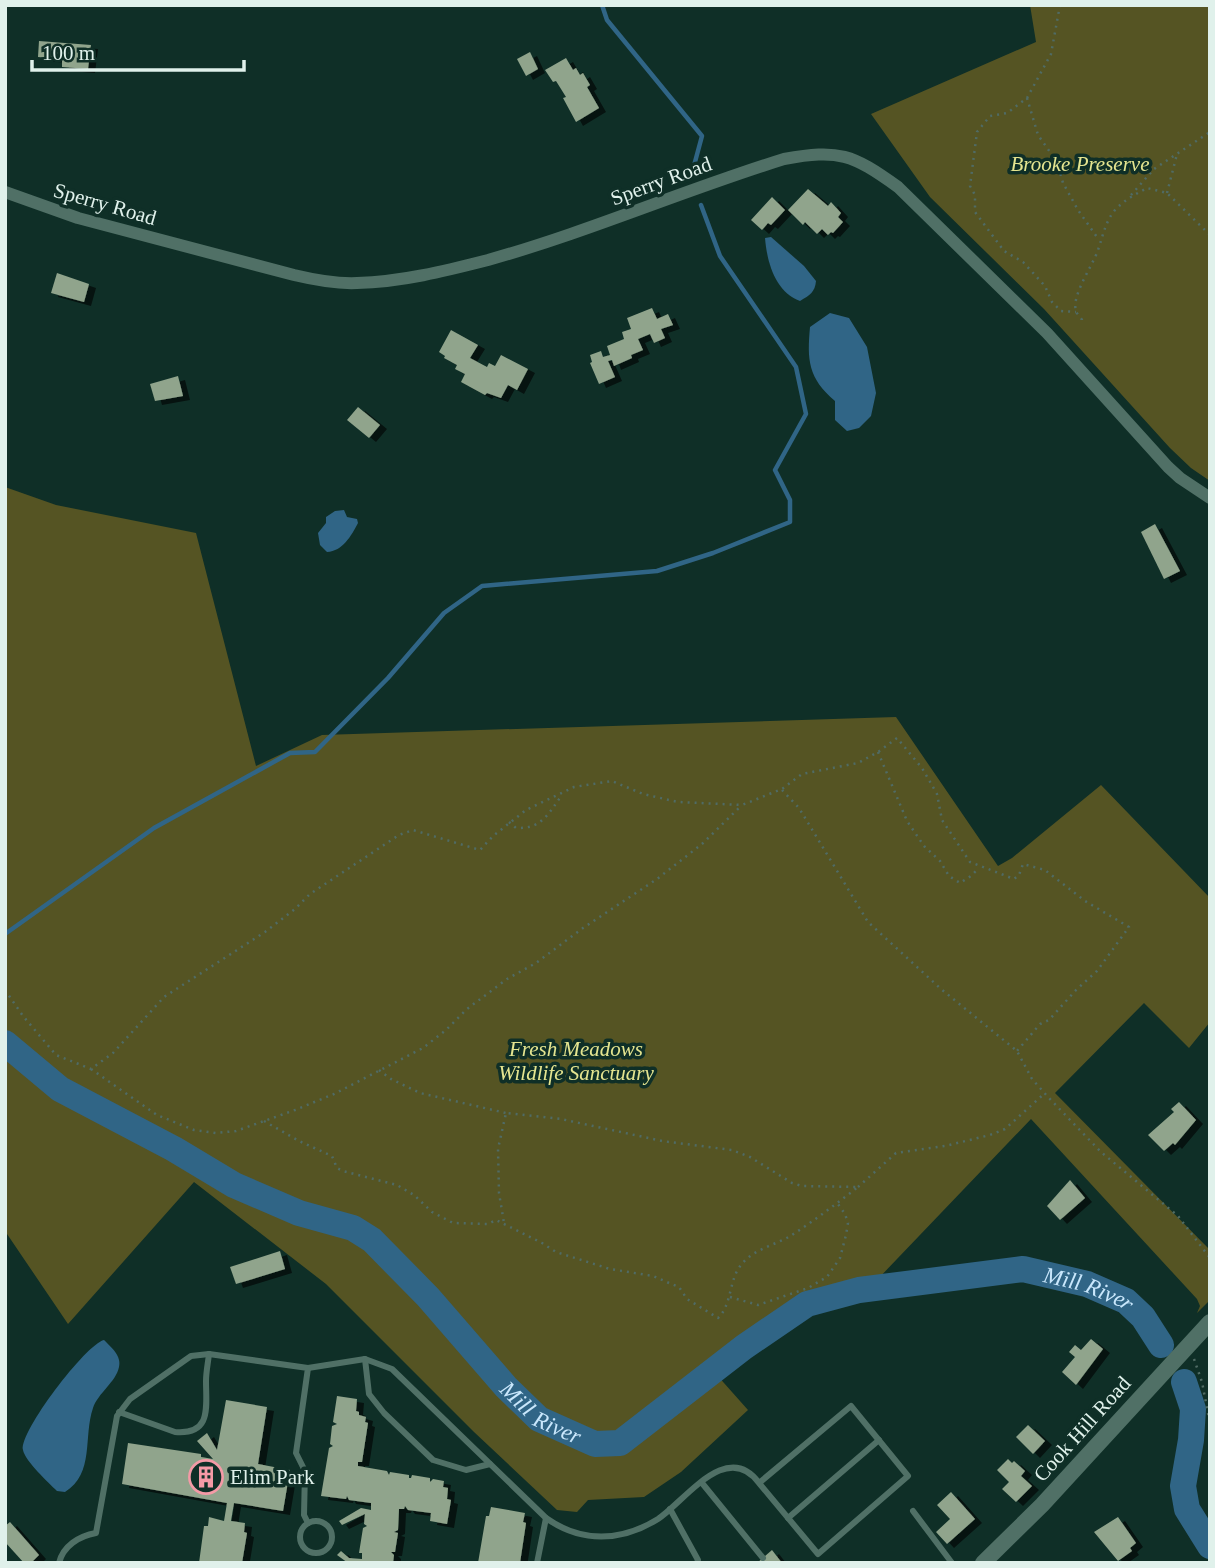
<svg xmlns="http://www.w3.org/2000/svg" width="1215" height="1568" font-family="'Times New Roman',serif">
<defs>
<filter id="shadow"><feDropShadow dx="7" dy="4" stdDeviation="0" flood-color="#0009"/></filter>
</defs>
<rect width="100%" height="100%" fill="#0f2f27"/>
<g fill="#555423">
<polygon points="1030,5 1210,5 1210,481 1191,468 1170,448 1044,309 930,197 871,114 1036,42"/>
<polygon points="5,487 56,505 196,533 256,766 322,735 896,717 998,866 1012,858 1101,785 1210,898 1210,1022 1189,1048 1144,1003 1055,1093 1210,1250 1210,1300 1197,1313 1200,1306 1197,1299 1031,1119 875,1282 853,1298 785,1324 716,1374 748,1410 681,1472 644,1497 588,1500 577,1512 557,1510 474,1432 326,1284 194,1182 68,1324 5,1231"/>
</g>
<g fill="#306586">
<path d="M 771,237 L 804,266 L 816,281 C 815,292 810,295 800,301 C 775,292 767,262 765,238 Z"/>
<path d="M 830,313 L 849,318 L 867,347 L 876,393 L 871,416 L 859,428 L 847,431 L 835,420 L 835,401 C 808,378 807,360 810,327 Z"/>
<path d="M 344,510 L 347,517 L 357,519 L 358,523 C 351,536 343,551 327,552 L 320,545 L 318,533 L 326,523 L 326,517 L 335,511 Z"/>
<path d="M 104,1340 C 111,1347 122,1356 119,1367 C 116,1382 98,1393 93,1408 C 83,1437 95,1473 65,1492 L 57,1491 C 49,1483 25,1461 23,1450 C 19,1432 86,1344 104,1340 Z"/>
</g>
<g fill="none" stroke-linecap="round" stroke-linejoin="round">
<g stroke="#306586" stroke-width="4.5">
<polyline points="602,5 607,20 702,136 692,173"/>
<polyline points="5,934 154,828 290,753 315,752 388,678 444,613 482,586 657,571 713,553 790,522 790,500 775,470 806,414 796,367 720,256 701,205"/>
</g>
<g stroke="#306586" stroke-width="26">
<path id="s1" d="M 5,1043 L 60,1089 L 174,1149 L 234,1185 L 299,1213 L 353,1228 L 372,1240 L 428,1297 L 506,1387 L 539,1419 L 595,1444 L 620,1443 L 744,1347 L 807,1304 L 859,1290 L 1023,1269 L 1087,1284 L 1126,1301 L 1143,1317 L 1161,1345"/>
<polyline points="1184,1382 1193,1409 1191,1440 1183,1486 1187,1509 1210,1546"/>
</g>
</g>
<g fill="#90a48c" filter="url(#shadow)">
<polygon points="39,41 91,45 88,69 62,67 62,59 38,57"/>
<polygon points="530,52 538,69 526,76 517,59"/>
<polygon points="566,58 573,70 576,68 580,75 583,73 590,85 587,87 599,108 576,122 563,98 566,97 556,81 553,82 545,70"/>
<polygon points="808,189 828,206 831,202 841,213 838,217 843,222 833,233 831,232 828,235 822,229 817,234 805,222 803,225 788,210"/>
<polygon points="772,197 785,210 771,225 768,223 762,230 751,220"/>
<polygon points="57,273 89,284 84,302 51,293"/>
<polygon points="652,308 657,319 668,314 673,325 661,329 665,338 654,343 650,334 638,339 643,350 631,355 632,358 614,366 612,360 608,361 615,377 599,384 590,363 592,362 590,355 601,351 603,357 610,355 607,346 624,339 622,332 631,329 627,318"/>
<polygon points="451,330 478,345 470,358 487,367 489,363 495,366 501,355 528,369 517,390 508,385 501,398 487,393 485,395 461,382 465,374 455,369 457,365 444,358 445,356 439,352"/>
<polygon points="178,376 183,396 155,401 150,384"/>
<polygon points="358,407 380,425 369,438 347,420"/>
<polygon points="1155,524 1180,571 1164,579 1141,532"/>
<polygon points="1179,1102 1196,1120 1175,1145 1173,1143 1164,1151 1148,1135 1174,1112 1171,1109"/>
<polygon points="1070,1180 1085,1198 1060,1220 1047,1206"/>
<polygon points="280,1251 285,1269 236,1284 230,1267"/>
<polygon points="1091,1339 1103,1349 1076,1385 1062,1372 1075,1357 1069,1352 1075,1345 1081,1350"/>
<polygon points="337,1396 357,1399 356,1411 359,1412 359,1415 366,1417 365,1422 368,1423 362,1462 358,1462 358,1466 387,1471 389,1475 390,1472 409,1475 409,1478 411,1478 412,1475 430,1478 430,1482 433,1479 444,1481 443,1487 448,1488 447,1499 451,1500 447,1524 430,1521 431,1513 408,1510 405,1506 404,1509 399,1509 398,1530 394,1532 398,1533 395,1552 391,1552 394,1555 393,1563 348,1563 337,1555 341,1551 349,1558 362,1559 362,1553 359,1553 363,1528 367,1526 364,1524 365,1514 342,1525 339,1521 361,1508 371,1510 371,1503 349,1500 347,1496 346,1499 321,1496 329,1448 333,1446 330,1444 332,1426 337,1424 333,1422"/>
<polygon points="226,1400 267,1407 258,1464 290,1470 283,1511 234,1503 231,1521 245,1523 244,1532 247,1533 242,1563 199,1563 204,1526 208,1526 209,1517 224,1521 227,1503 122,1484 128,1443 201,1454 201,1457 213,1459 197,1441 207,1433 217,1450"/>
<polygon points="1028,1425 1045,1441 1033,1454 1016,1437"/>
<polygon points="1008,1459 1012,1463 1014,1461 1025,1471 1021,1476 1032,1486 1016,1502 1002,1489 1009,1482 997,1470"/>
<polygon points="951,1492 975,1519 947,1544 936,1532 950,1519 937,1505"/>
<polygon points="491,1507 525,1513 523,1522 526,1523 520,1563 478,1563 486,1516 489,1516"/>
<polygon points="1118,1517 1136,1543 1130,1548 1132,1551 1118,1561 1094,1532"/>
<polygon points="10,1522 39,1555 31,1563 24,1563 5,1542 5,1526"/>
<polygon points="772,1550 782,1563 757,1563"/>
</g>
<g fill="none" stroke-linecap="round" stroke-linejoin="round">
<g stroke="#506b64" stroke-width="2.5" stroke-dasharray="2 5" stroke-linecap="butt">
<polyline points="1060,5 1051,54 1027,98 1007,113 990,116 977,132 970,186 975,195 975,212 1004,251 1023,262 1045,286 1052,302 1061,311 1076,312"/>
<polyline points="1027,98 1038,135 1057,162 1063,183 1078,210 1099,240"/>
<polyline points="1167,193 1177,154"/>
<polyline points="1131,195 1154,169 1210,132"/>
<path d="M 1082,320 C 1082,319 1076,313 1076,311 C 1071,296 1093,265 1098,250 C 1103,236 1105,222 1115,210 C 1124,200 1136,194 1147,188 L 1167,193 L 1210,235"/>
<polyline points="878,752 907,821 924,846 940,861 949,876 960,883 971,876 979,868"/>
<polyline points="782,790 799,808 868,922 941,989 1017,1051 1032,1079 1048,1097 1101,1152 1178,1216 1210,1258"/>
<path d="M 509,822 L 516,828 C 542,829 548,814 562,795"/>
<polyline points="5,990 23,1016 56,1055 91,1069 113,1053 164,997 265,932 295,909 310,894 399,835 413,830 480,850 493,836 526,810 574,787 612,781 643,794 678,802 742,805 782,789 802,774 858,763 878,752 897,738 922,768 937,794 942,820 970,862 1014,879 1019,875 1023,864 1045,870 1085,901 1129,927 1097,971 1076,990 1049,1020 1040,1024 1017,1051"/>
<polyline points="91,1069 157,1115 194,1130 216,1133 236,1131 295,1110 334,1094 423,1048 446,1030 467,1009 507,979 536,963 583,928 657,879 702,844 742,805"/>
<polyline points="379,1070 391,1079 420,1093 506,1113"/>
<path d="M 264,1121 L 299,1141 L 332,1156 L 337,1168 L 343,1171 L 397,1185 L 414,1195 L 432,1212 L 453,1223 L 488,1224 L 496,1220 L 542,1243 L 556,1252 L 610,1269 L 653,1276 L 669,1283 L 679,1287 L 687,1299 L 718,1318 C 732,1305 729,1279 741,1265 C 753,1249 776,1245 792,1235 C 815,1220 836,1204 858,1187 L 802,1186 L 792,1183 L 750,1157 L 732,1150 L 662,1141 L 561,1119 L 506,1113 L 498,1149 L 499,1193 L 504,1223"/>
<polyline points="858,1187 896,1153 945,1146 990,1135 1005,1129 1045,1093"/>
<polyline points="730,1297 758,1305 808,1288 827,1277 840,1258 846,1235 848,1223 845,1214 838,1204"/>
<polyline points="1194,1359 1202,1382 1210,1424"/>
</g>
<g stroke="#507066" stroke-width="6">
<polyline points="365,1359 369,1394 384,1413 433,1460 466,1470 490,1464"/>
<path d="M 308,1368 L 365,1359 L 392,1369 L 546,1518 C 581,1543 621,1542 658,1519 C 685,1501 727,1439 759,1483 L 851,1406 L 908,1476 L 818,1554 L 759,1483"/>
<path d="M 119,1412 L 175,1432 C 212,1435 206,1407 206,1381 C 206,1372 208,1363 209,1354"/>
<polyline points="702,1483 763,1558"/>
<polyline points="670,1509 698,1560 697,1563"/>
<polyline points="913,1511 952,1563"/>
<polyline points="788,1518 879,1440"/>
<circle cx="316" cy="1537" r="16"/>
<path d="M 59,1563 C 63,1546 79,1536 96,1533 L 117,1416 L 130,1399 L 191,1356 L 209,1354 L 308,1368 L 296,1453 L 305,1471 L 304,1515 L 308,1523"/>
<polyline points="537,1563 546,1518"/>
</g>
<path stroke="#507066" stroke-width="12" d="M 5,192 L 78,218 L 294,275 C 315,280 336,284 357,283 C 401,282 445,271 488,260 C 588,232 684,190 784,159 C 839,149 852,154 898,187 L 1047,333 L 1168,467 L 1180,478 L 1210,498"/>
<polyline stroke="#507066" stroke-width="16" points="983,1563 1042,1505 1210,1322"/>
</g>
<defs>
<g id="building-ring" transform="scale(1.75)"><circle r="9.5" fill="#0f2f27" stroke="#f49aa6" stroke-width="1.5"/><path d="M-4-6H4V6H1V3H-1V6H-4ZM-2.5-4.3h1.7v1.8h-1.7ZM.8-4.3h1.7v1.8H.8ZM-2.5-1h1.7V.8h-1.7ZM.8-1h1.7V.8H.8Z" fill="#f49aa6"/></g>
</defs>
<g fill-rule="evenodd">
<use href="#building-ring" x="206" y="1477"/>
</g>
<g text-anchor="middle" stroke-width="7" stroke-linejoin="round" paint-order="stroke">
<g font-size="21" font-style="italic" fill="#e5e590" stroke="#0f2f27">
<text x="1080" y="171">Brooke Preserve</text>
<text x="576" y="1056">Fresh Meadows<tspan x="576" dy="24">Wildlife Sanctuary</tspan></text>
</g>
<g font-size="21" fill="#e0f1eb" stroke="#0f2f27">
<text transform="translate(661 181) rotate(-20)" y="7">Sperry Road</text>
<text transform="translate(105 204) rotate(16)" y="7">Sperry Road</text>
<text transform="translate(1082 1429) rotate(-48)" y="7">Cook Hill Road</text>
</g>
<g font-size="21" fill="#e0f1eb" stroke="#0f2f27" text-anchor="start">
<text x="230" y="1484">Elim Park</text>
</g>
<g font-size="23" font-style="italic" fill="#c9e7fc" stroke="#0f2f27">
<text dy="8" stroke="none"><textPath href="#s1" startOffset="1272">Mill River</textPath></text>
<text dy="8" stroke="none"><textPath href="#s1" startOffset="663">Mill River</textPath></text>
</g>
</g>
<rect width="1215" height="1568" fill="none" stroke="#e0f1eb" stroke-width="14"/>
<path d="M32 60v10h212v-10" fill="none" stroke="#e0f1eb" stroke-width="3.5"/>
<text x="42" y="60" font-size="21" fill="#e0f1eb" stroke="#0f2f27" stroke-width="5" paint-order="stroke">100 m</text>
</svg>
